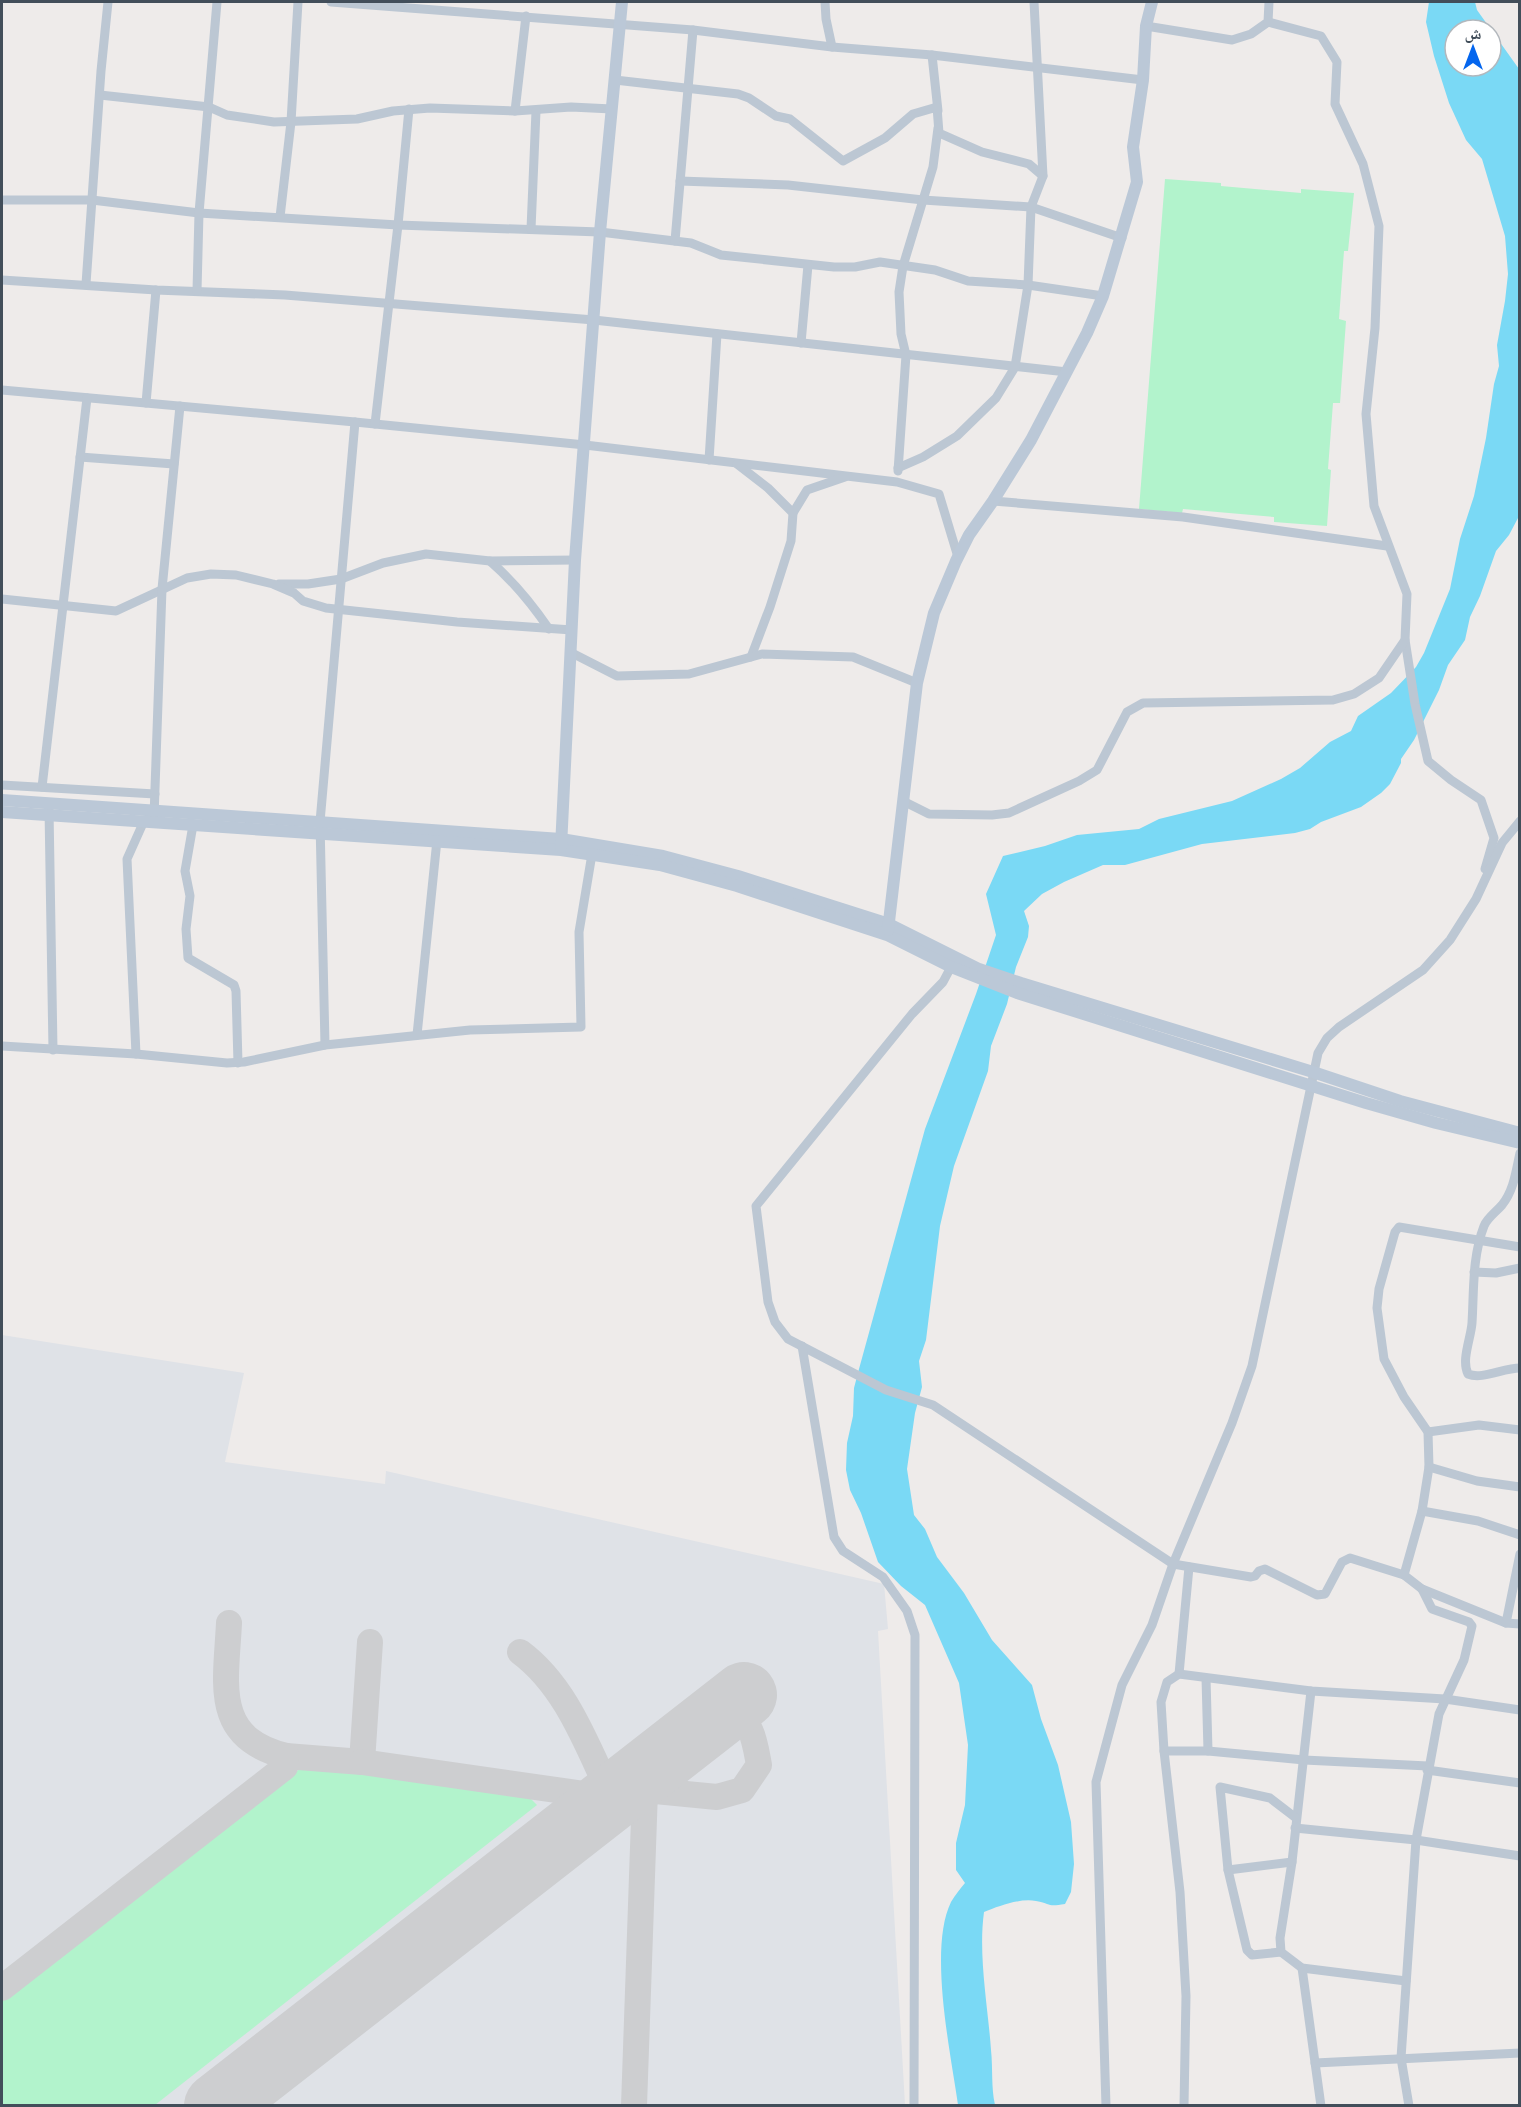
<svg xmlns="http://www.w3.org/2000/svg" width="1521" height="2107" font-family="'PT Sans','Noto Naskh Arabic',sans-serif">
<rect width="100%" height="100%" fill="#eeebea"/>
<polygon fill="#dfe2e7" points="2,1335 244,1373 225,1462 385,1484 386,1471 884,1584 888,1629 878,1631 905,2105 2,2105"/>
<g fill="#b2f3cc">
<polygon points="1165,179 1221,183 1221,186 1301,193 1301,189 1354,193 1348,251 1344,251 1339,319 1346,321 1340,403 1333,403 1328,469 1331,470 1327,526 1274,522 1274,517 1183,509 1182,513 1139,509"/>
<polygon points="303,1767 520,1794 530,1798 537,1805 155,2105 2,2105 2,1994 249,1802"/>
</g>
<path fill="#7ad9f5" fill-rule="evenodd" d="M 1429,2 L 1475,2 L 1477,10 L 1519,69 L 1518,518 L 1509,535 L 1496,551 L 1480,596 L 1470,617 L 1465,640 L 1448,665 L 1439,690 L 1414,740 L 1401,759 L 1401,763 L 1390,784 L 1381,793 L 1361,807 L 1321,822 L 1310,829 L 1295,833 L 1202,844 L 1125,865 L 1103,865 L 1064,882 L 1042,894 L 1024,911 L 1029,926 L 1028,937 L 1016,967 L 1007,1004 L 991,1046 L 988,1071 L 954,1166 L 940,1226 L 926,1340 L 919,1361 L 922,1387 L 915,1413 L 907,1469 L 914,1515 L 925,1529 L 937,1557 L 964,1593 L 992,1640 L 1032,1685 L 1041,1719 L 1058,1765 L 1071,1822 L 1074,1864 L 1071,1892 L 1065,1904 C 1047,1907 1052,1904 1036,1901 C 1020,1898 999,1906 984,1912 C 978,1956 988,2006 991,2050 C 993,2069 991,2087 995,2105 L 958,2105 C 951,2054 928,1949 951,1902 C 955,1895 960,1889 965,1883 L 956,1870 L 956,1843 L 965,1805 L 968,1745 L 959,1683 L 925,1605 L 901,1586 L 878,1562 L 861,1513 L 850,1490 L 846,1470 L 847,1443 L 853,1416 L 854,1388 L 859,1369 L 925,1129 L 976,994 L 996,935 L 986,894 L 1003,856 L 1045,846 L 1077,835 L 1139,829 L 1159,819 L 1232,801 L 1281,779 L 1300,768 L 1330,742 L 1351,731 L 1358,716 L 1391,693 L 1416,667 L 1424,653 L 1450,589 L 1460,539 L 1474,496 L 1486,438 L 1494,384 L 1499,366 L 1497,345 L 1505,301 L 1508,274 L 1505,236 L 1482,159 L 1466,140 L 1449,103 L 1434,56 L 1426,22 ZM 1455,30 L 1491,30 L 1491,66 L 1455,66 Z"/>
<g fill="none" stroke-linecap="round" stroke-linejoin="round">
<g stroke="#cdced0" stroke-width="26">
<path d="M 520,1652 C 567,1687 587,1746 612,1798"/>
<polyline points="286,1756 362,1762 370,1642"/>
<path d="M 362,1762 L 612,1798 L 645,1790 L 717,1797 L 742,1790 L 759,1765 C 754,1738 753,1722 727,1708"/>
<path d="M 2,1988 L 285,1767 L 286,1756 C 212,1738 226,1684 229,1623"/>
<polyline points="634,2106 645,1790 648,1770"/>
</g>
<polyline stroke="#cdced0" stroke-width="66" points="217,2106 744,1695"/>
<g stroke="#bcc7d3" stroke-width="9">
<polyline points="331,2 693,30 832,47 932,55 1143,80"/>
<polyline points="825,2 826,19 832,47"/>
<polyline points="1146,26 1232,40 1251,34 1268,22 1269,2"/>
<polyline points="932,55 938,111"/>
<polyline points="615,80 738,94 749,98 776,116 790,119 843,161 885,138 913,114 937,107 939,133 982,152 1029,164 1043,176"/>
<polyline points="100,95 209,107 227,115 274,122 357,119 393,111 430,108 515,111 571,107 612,109"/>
<polyline points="515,111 526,16"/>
<polyline points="680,181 788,185 923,200 1031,207 1122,238"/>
<polyline points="2,200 92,200 199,213 398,225 600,232 691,243 721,255 834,267 855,267 880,262 935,270 968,281 1028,285 1103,296"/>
<polyline points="280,217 291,122 298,2"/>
<polyline points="531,229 536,111"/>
<polyline points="675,241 693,30"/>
<polyline points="2,280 156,290 285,295 594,320 1067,372"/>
<polyline points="86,284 101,71 108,2"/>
<polyline points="197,291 199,213 217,2"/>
<polyline points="801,343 808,265"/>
<polyline points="2,390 355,422 585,445 897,482 939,494 958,557"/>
<polyline points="146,403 156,290"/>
<polyline points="375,424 398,225 409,109"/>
<polyline points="80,457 174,464"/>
<polyline points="709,460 717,334"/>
<polyline points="737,464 768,488 793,513 791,541 770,607 751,657"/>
<polyline points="898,468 923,457 957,436 996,398 1015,367 1028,285 1031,207 1043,176 1034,2"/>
<polyline points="898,471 906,355 901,334 899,292 903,266 933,167 938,128"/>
<polyline points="993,501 1183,517 1387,546"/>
<polyline points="793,513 807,490 845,477"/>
<path d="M 490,561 C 513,581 532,604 549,629"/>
<polyline points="279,584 308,584 341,579 383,563 426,554 490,561 575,560"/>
<polyline points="2,599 116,611 187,578 211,574 236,575 273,584 294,593 303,601 326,608 457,622 572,630"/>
<polyline points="1405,640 1415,704 1428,761 1451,780 1481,800 1494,838 1485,869"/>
<polyline points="570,652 617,676 689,674 762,654 853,657 917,683"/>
<polyline points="2,785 155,794"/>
<polyline points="42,787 87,398"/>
<polyline points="903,801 929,814 992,815 1009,813 1079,781 1097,770 1127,712 1143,703 1333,700 1354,694 1379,678 1405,640 1407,594 1374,506 1366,414 1375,328 1379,226 1363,164 1335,104 1337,62 1321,36 1268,22"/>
<polyline points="49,809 53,1050"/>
<polyline points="154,817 162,589 180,406"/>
<polyline points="193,825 185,871 190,896 186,929 188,958 234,985 236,991 238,1063"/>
<polyline points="951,967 943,982 912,1014 756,1206 768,1302 775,1322 788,1339 886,1390 933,1405 1173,1564 1251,1577 1255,1576 1259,1571 1265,1569 1317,1595 1325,1594 1342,1562 1350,1558 1404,1575"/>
<polyline points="417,1035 437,840"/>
<polyline points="325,1045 320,822 355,422"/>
<polyline points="2,1046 136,1054 227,1063 244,1062 325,1045 470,1030 581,1027 579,932 592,854"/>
<polyline points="136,1054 127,859 144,821"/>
<path d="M 1520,1153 C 1516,1171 1514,1190 1502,1205 C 1496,1212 1487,1218 1484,1226 C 1472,1257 1474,1291 1472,1323 C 1471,1338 1461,1360 1468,1374 C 1482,1380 1503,1368 1520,1368"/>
<polyline points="1520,1247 1399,1227 1395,1232 1379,1289 1377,1308 1384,1359 1404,1397 1428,1432 1429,1467 1422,1511 1404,1575 1422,1589 1506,1623 1520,1624"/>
<polyline points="1474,1272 1496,1273 1520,1268"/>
<polyline points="802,1346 834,1537 843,1551 883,1577 907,1611 915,1635 914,2106"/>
<polyline points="1428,1432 1479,1425 1520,1430"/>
<polyline points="1429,1467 1477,1481 1520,1487"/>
<polyline points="1422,1511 1478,1521 1520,1535"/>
<polyline points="1506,1623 1520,1554"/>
<polyline points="1179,1674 1189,1567"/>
<polyline points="1206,1678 1208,1751"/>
<polyline points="1164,1751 1208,1751 1304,1760 1428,1766"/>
<polyline points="1427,1770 1520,1783"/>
<polyline points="1295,1828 1416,1840 1520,1856"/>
<polyline points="1292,1862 1280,1938 1281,1952 1302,1968 1406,1981"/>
<polyline points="1228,1870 1292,1862 1311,1691"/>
<polyline points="1281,1952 1252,1955 1247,1950 1228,1870 1220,1787 1270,1798 1296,1818"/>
<polyline points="1302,1968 1321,2106"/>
<polyline points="1315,2063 1520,2053"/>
<polyline points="1106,2106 1096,1782 1122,1685 1152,1625 1173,1564 1232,1423 1252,1366 1318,1053 1327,1038 1339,1027 1423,970 1450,940 1476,899 1502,843 1520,821"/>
<polyline points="1184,2106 1186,1996 1180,1892 1164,1751 1161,1702 1167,1682 1179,1674 1311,1691 1445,1699 1520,1710"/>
<polyline points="1409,2106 1401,2058 1416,1840 1439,1714 1464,1660 1472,1626 1469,1622 1432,1609 1422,1589"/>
</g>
<g stroke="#bbc8d7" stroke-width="12">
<polyline points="2,800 561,839 663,856 738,876 889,924 979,969 1021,983 1313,1072 1400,1101 1520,1133"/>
<polyline points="2,812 561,850 660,865 737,886 887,935 951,967 1017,993 1366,1103 1436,1123 1520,1143"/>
<polyline points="561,847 575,560 600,232 622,2"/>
<polyline points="888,930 917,683 934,613 956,561 969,535 993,501 1031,440 1087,333 1103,296 1137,182 1133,147 1143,80 1146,26 1152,2"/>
</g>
</g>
<rect width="1521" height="2107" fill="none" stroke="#424e5a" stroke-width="6"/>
<g transform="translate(1473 48)"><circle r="28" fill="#ffffff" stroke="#b3b8bd" stroke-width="1.5"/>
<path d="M0-4.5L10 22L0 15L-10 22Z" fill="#0466ee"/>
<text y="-9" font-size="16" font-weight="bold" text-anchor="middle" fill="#424e5a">ش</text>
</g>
</svg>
